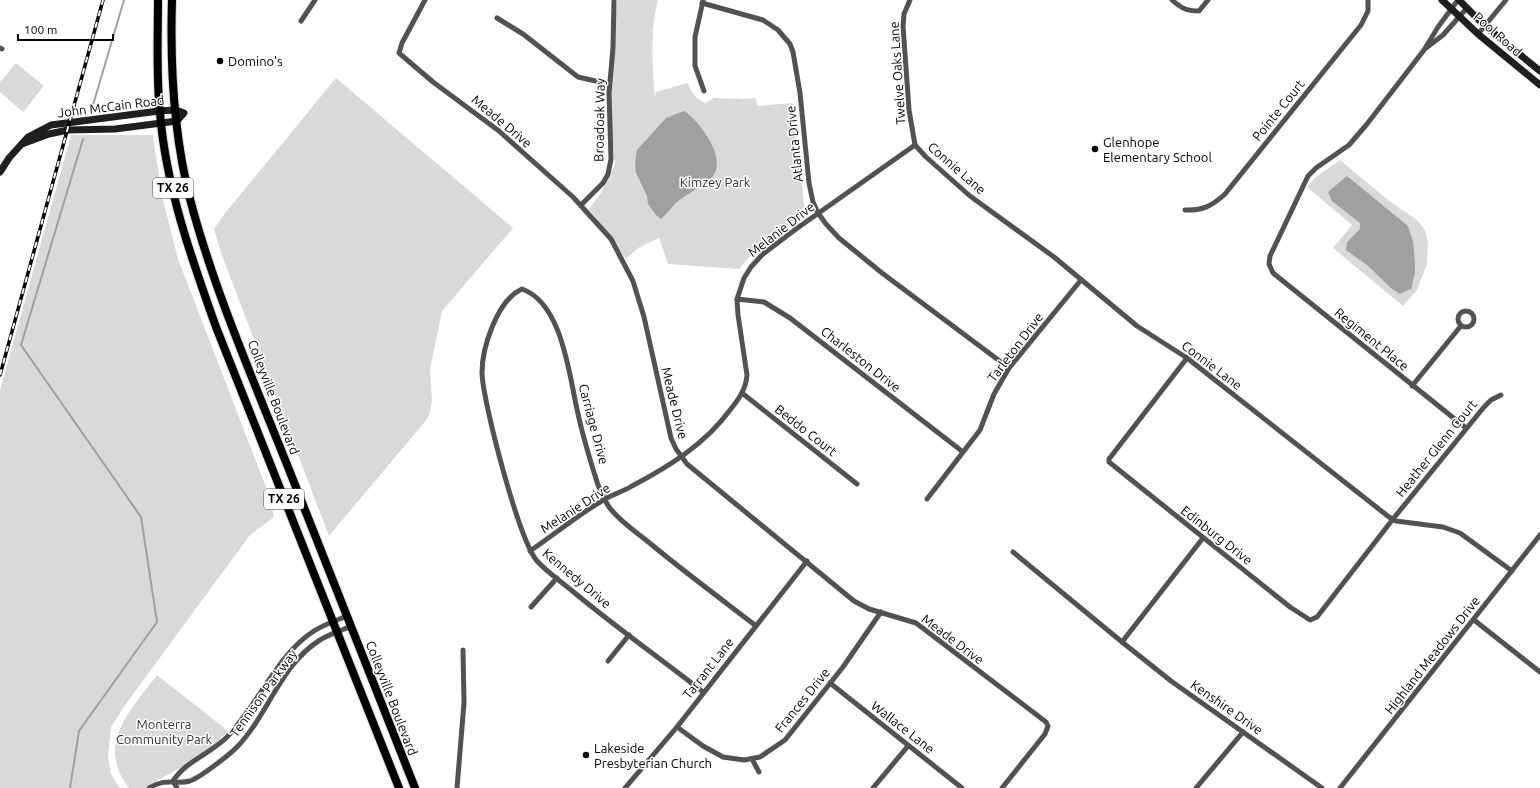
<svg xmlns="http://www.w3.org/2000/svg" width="1540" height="788" font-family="Ubuntu,sans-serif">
<rect width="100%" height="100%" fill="#fff"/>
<g fill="#d9d9d9">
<path d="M 617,0 L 658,0 C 650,31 652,66 655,98 L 656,92 L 688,83 C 692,94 695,98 705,103 L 714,98 L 744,99 L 756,98 L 757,106 L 793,103 L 805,213 L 755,251 L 739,269 L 668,264 L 659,238 L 638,248 L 626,259 L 589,209 L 601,193 L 615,164 L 610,110 Z"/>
<polygon points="16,63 44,86 23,112 0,92 0,82"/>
<polygon points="336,78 513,228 442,311 430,369 432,401 430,412 427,419 329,536 221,253 214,229 226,212"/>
<polygon points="71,135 153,135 162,196 178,259 269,495 274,517 250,535 125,705 111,727 108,755 111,774 120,788 0,788 0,390"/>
<polygon points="1340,160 1388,200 1417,220 1425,230 1428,243 1427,264 1417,290 1403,306 1333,248 1352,225 1307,187 1316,177"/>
<path d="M 157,675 L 228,731 L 205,754 L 144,788 L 129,788 C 95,744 131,710 157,675 Z"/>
</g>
<g fill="#a0a0a0">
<path d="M 684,111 C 700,121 727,158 713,176 C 708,182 688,194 681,199 C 673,204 668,213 661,219 L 656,215 L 648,204 L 647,196 L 636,173 L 635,163 L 637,150 L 666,118 Z"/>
<polygon points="1347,176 1408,226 1413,241 1415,263 1415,272 1411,290 1410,289 1400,294 1391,288 1367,265 1346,250 1347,242 1360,229 1360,223 1332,201 1328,192"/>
</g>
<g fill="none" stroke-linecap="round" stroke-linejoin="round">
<g stroke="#a0a0a0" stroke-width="2">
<polyline points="93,105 124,0"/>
<polyline points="70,788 79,731 157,622 141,517 21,345 83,139"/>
</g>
<g stroke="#dbdbdb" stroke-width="10">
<g id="primary">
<path d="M 158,0 C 158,37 156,75 160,113 C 166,187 191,257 216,327 L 399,788"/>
<path d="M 172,0 C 170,64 174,136 190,199 C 213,287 252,377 286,462 C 329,570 372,679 415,788"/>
</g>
</g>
<g stroke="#525252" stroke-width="5">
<polyline points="425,0 402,43 399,53 433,82 499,131 573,197 611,239 633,281 644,317 671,438 676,449 687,464 854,601 869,609 916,623 1046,722 1048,726 1045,734 1002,788"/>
<polyline points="910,0 904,14 903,26 909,110 915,145"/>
<path d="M 1172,0 C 1181,8 1186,11 1199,11 L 1208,0"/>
<polyline points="1458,0 1438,27 1424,50 1367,124 1349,145 1316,168 1308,176 1270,256 1269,264 1273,273 1466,428"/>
<polyline points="703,1 695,37 695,66 704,91"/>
<polyline points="702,3 763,20 778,30 790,44 793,52 800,93 809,183 813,202 818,213 826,224 839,238 882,273 1009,368"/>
<polyline points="497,18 523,34 578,77 609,84"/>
<polyline points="301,21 315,0"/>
<polyline points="1478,34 1506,0"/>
<polyline points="0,48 2,49"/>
<polyline points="1426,48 1443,35 1467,8"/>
<polyline points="915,145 926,157 970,196 1054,257 1137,326 1187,358 1389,517 1396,521 1443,527 1460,533 1512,571"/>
<polyline points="581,205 603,183 608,174 611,159 609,93 613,48 614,0"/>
<path d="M 1185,210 C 1202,211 1212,206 1225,194 L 1361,25 L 1368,11 L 1368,0"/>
<polyline points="737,299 764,302 790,318 963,452"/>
<circle cx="1466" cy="319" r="8"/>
<polyline points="1187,358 1109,459 1109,462 1290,607 1310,620 1317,617 1393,519 1484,407 1491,400 1501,395"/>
<polyline points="1412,386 1460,327"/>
<polyline points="742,393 857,484"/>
<polyline points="927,499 980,430 994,394 1009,368 1081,280"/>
<path d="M 530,551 C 555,534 579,514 605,499 C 614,494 624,491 632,486 C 670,466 705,444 730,410 C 739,399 746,389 747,375 L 738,315 L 737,299 L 744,278 L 751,267 L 763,254 L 796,229 L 915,145"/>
<polyline points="1013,552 1122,642 1171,681 1322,788"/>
<polyline points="531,607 557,578"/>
<polyline points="1474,620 1540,672"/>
<polyline points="1122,642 1203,538"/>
<polyline points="608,661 629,635"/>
<polyline points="830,683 962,788"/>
<path d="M 703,692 C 661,659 617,628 576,594 C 563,583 548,573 537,561 C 519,540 483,403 482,373 C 482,348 497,300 522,289 C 562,303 569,374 577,409 C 582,434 590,460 598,485 C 601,492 605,501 609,507 C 620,522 638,533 652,545 C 686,573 721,599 755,625"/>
<polyline points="677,727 703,746 723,757 744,760 760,757 785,740 843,667 881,612"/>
<polyline points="752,759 759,772"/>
<path d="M 173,781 C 186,761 210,754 227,737 C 257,706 277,656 311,633 C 322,625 335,621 347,616"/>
<polyline points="173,781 177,788"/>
<path d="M 149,788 C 167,777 176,785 190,781 C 201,777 229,755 237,747 C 268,715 281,664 320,640 C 329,634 341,631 351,626"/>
<polyline points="457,788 464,703 463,650"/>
<polyline points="625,788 677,727 807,561"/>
<polyline points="873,788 908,746"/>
<polyline points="1196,788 1243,732"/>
<polyline points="1340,788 1540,535"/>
</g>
<g stroke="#1f1f1f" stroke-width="7">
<polyline points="1442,0 1478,34 1540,85"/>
<polyline points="1459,0 1485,26 1540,71"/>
<polyline points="0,172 9,158 28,137 51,125 159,111 176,110 184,113 177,121 115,129 68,130 49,134 22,144"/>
</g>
<use href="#primary" stroke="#000" stroke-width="8"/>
<g stroke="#000" stroke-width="3.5">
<polyline id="rail" points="0,375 103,0"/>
</g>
<use href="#rail" stroke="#fff" stroke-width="2" stroke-dasharray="6" stroke-linecap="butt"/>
</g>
<g fill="#000" stroke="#fff" stroke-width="1.5">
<circle cx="220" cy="61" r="4"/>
<circle cx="1095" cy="149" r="4"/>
<circle cx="586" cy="755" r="4"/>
</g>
<g text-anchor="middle" stroke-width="3" stroke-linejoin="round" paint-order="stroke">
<g fill="#fff" stroke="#4c4c4c" stroke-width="1">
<rect x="153" y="178" width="40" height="20" rx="3"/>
<rect x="264" y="489" width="40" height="20" rx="3"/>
</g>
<g font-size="12" font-weight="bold" fill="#000">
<text x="173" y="192">TX 26</text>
<text x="284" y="503">TX 26</text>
</g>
<g font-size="13" fill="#000" stroke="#fff">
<text transform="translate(1498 34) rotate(41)" y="5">Pool Road</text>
<text transform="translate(897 73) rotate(-94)" y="5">Twelve Oaks Lane</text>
<text transform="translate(111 106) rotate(-7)" y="5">John McCain Road</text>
<text transform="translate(1278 110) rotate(-51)" y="5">Pointe Court</text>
<text transform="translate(599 120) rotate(-89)" y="5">Broadoak Way</text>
<text transform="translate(502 121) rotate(40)" y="5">Meade Drive</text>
<text transform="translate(794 144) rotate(-96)" y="5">Atlanta Drive</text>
<text transform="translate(957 168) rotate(41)" y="5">Connie Lane</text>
<text transform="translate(781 229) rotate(-38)" y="5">Melanie Drive</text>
<text transform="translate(1372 339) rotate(39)" y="5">Regiment Place</text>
<text transform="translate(1015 347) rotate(-53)" y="5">Tarleton Drive</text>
<text transform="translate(861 359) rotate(38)" y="5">Charleston Drive</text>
<text transform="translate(1212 365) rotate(37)" y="5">Connie Lane</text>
<text transform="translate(274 397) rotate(69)" y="5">Colleyville Boulevard</text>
<text transform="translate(675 403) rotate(76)" y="5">Meade Drive</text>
<text transform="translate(594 424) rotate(75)" y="5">Carriage Drive</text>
<text transform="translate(806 430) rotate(38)" y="5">Beddo Court</text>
<text transform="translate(1436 448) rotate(-51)" y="5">Heather Glenn Court</text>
<text transform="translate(575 508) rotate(-33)" y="5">Melanie Drive</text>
<text transform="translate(1217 535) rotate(38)" y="5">Edinburg Drive</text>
<text transform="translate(577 578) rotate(40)" y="5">Kennedy Drive</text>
<text transform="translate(953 639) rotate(37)" y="5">Meade Drive</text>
<text transform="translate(1432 655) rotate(-52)" y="5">Highland Meadows Drive</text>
<text transform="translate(708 668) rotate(-52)" y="5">Tarrant Lane</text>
<text transform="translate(263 693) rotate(-54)" y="5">Tennison Parkway</text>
<text transform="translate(392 698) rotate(69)" y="5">Colleyville Boulevard</text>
<text transform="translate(802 700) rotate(-51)" y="5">Frances Drive</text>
<text transform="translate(1227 707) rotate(35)" y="5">Kenshire Drive</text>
<text transform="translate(903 727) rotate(38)" y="5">Wallace Lane</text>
</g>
<g font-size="13" fill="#000" stroke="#fff" text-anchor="start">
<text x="228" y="66">Domino's</text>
<text x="1103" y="147">Glenhope<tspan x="1103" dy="15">Elementary School</tspan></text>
<text x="594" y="753">Lakeside<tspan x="594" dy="15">Presbyterian Church</tspan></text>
</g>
<g font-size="13" fill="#303030" stroke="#fff">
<text x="715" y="187">Kimzey Park</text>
<text x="164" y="729">Monterra<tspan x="164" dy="15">Community Park</tspan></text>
</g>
</g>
<path d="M18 34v6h95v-6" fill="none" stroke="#000000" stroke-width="2"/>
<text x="24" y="34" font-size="12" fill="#000000" stroke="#ffffff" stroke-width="3" paint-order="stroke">100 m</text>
</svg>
